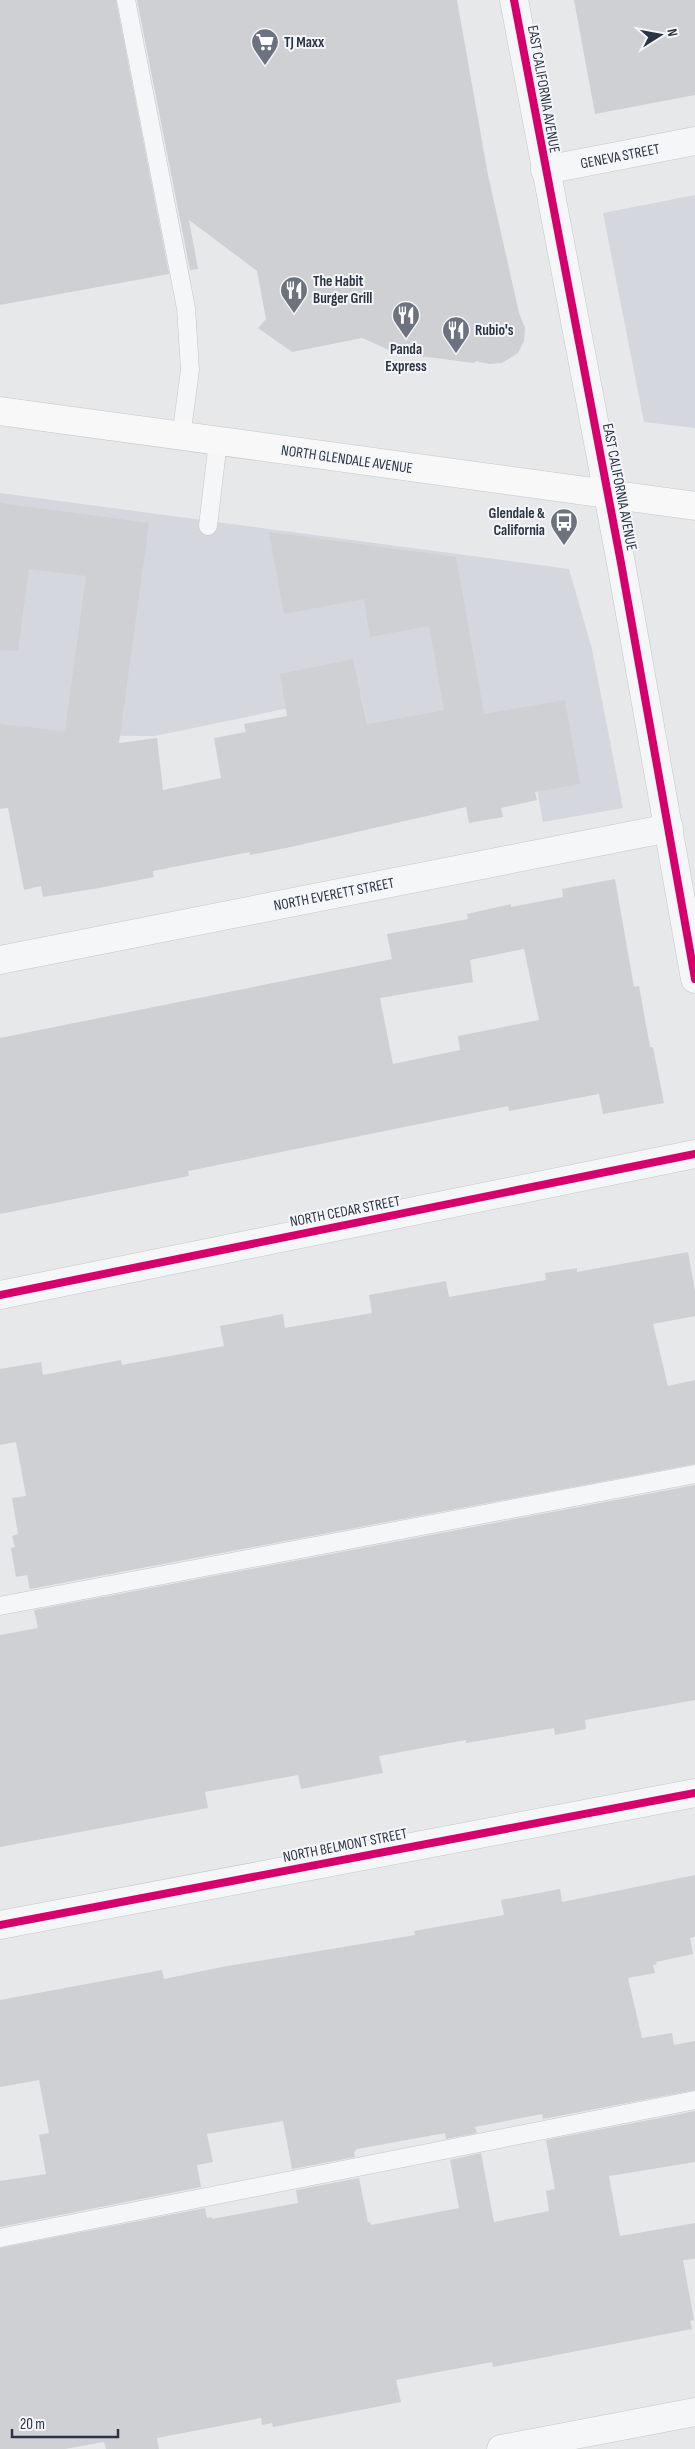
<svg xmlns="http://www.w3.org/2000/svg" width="695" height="2449" font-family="'Sofia Sans Condensed',sans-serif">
<rect width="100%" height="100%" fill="#e6e8ea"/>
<g fill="#d4d7dd">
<polygon points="695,195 695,428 644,422 603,213"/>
<polygon points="0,493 569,569 592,649 623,808 543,822 529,745 444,710 367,724 361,693 155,736 0,735"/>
</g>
<g fill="#ced0d3" fill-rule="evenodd">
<polygon points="0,0 116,0 169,274 0,305"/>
<polygon points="137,0 457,0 488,175 519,313 525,328 524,341 518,353 502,363 489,364 476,361 474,363 396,353 362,338 292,352 258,328 266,319 257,271 189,220 198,269 190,270"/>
<polygon points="574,0 695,0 695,95 595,114"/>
<polygon points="0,503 149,523 119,743 157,738 163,790 221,778 214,738 246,732 244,724 287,716 280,674 353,659 367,724 444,710 429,626 370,637 364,599 284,614 269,532 456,557 484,714 565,700 580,784 535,792 537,800 501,808 503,817 469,823 466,807 291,847 250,855 250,852 153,871 154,877 99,888 43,897 41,886 24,890 8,808 0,809 0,724 65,731 86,576 29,569 18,651 0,650"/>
<path d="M 615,879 L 634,987 L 639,986 L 650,1047 L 653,1047 L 664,1103 L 603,1114 L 599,1094 L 509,1111 L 508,1106 L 188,1171 L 189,1176 L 0,1214 L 0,1038 L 392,959 L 387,934 L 468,919 L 467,914 L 511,904 L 511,907 L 563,897 L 562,889 ZM 524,949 L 539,1020 L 458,1036 L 460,1050 L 393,1064 L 380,998 L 473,982 L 470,960 Z"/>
<polygon points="688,1252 695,1291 695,1316 653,1324 668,1386 695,1380 695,1464 30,1589 27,1575 16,1577 11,1548 15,1547 12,1536 18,1534 12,1498 26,1496 16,1442 0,1445 0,1369 41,1362 43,1375 121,1360 122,1365 224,1346 220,1326 283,1314 285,1328 372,1313 369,1295 446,1281 449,1297 546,1280 545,1273 577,1268 577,1272"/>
<polygon points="695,1485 695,1700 585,1720 586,1729 555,1735 554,1728 466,1743 466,1740 379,1756 383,1773 301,1789 298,1775 205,1792 208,1808 0,1847 0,1635 38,1628 34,1610"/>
<polygon points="695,1875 695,1937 690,1938 693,1954 656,1962 657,1964 653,1965 655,1973 628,1978 642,2038 672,2033 674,2045 695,2041 695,2090 543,2119 542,2114 475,2127 477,2133 446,2139 445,2133 357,2149 354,2152 355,2157 292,2169 283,2121 207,2134 213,2162 197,2165 201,2187 0,2227 0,2181 46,2174 39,2135 49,2133 39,2080 0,2087 0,2000 162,1970 164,1979 222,1967 415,1935 414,1931 504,1915 501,1900 560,1889 562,1902"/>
<polygon points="695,2111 695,2162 609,2176 620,2236 695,2223 695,2259 683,2260 694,2320 690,2321 692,2329 493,2367 492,2362 396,2380 401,2402 273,2427 272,2423 262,2425 261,2418 157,2438 159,2449 106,2449 104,2442 65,2449 0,2449 0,2248 205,2208 207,2218 212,2217 212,2219 298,2203 296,2190 359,2178 368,2222 370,2222 371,2225 459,2208 450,2160 481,2153 494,2222 549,2211 546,2191 555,2189 546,2140"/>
</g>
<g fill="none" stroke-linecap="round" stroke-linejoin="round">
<g stroke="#c4c6c8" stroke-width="19">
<g id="service">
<polyline points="126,0 186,308 190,370 181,437"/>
<polyline points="208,526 218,441"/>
<polyline points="0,1606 695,1474"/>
<polyline points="0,2238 695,2100"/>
</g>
</g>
<g stroke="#c4c6c8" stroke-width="29">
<g id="minor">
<polyline points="514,0 621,563 695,979"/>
<polyline points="545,170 695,141"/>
<polyline points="0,960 669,828"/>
<polyline points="0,1295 695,1154"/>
<polyline points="0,1925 695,1793"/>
<polyline points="501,2449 695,2412"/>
</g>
</g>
<g stroke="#c4c6c8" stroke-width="29">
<polyline id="secondary" points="0,411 695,506"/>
</g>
<use href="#service" stroke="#f5f6f7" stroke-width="18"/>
<use href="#minor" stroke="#f5f6f7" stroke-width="28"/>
<use href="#secondary" stroke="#f8f8f8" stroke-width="28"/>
<g stroke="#f4f6f9" stroke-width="11">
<g id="cycleway">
<polyline points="514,0 621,563 695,979"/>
<polyline points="0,1295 695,1154"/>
<polyline points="0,1925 695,1793"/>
</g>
</g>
<use href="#cycleway" stroke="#d6006c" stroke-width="8"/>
</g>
<defs>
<g id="supermarket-pin" transform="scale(1.4375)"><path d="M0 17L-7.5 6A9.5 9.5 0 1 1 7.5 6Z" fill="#6c737f" stroke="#f4f6f9"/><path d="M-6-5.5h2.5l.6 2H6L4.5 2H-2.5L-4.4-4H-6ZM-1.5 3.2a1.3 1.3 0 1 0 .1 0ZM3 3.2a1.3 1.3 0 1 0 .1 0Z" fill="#fff"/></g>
<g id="restaurant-pin" transform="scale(1.4375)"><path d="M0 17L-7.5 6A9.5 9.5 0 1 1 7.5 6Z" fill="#6c737f" stroke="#f4f6f9"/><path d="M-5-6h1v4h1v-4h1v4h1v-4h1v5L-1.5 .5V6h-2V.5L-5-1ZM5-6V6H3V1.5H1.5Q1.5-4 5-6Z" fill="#fff"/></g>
<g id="bus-pin" transform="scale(1.4375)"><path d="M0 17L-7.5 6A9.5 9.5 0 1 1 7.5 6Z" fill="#6c737f" stroke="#f4f6f9"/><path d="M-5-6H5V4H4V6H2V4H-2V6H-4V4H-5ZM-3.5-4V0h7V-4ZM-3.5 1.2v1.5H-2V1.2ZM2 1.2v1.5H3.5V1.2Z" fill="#fff"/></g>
</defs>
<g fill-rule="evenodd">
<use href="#supermarket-pin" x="265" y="42"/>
<use href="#restaurant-pin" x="294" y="290"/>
<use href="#restaurant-pin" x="406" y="315"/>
<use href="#restaurant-pin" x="456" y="330"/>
<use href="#bus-pin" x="564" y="522"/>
</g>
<g text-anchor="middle" stroke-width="4" stroke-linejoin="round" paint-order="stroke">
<g font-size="15" font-weight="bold" fill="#2b3445" stroke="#f4f6f9" text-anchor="start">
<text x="284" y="47">TJ Maxx</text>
<text x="313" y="286">The Habit<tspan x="313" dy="17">Burger Grill</tspan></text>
<text x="475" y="335">Rubio's</text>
<text x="406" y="354" text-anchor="middle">Panda<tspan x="406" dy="17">Express</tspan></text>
<text x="545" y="518" text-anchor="end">Glendale &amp;<tspan x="545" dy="17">California</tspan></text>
</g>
<g font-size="15" fill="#2b3445" stroke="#f4f6f9">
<text transform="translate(544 89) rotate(80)" y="5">EAST CALIFORNIA AVENUE</text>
<text transform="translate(620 156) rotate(-11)" y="5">GENEVA STREET</text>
<text transform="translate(347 459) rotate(8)" y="5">NORTH GLENDALE AVENUE</text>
<text transform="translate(620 487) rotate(79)" y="5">EAST CALIFORNIA AVENUE</text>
<text transform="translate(334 894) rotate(-11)" y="5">NORTH EVERETT STREET</text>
<text transform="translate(345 1211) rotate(-11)" y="5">NORTH CEDAR STREET</text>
<text transform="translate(345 1845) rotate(-11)" y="5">NORTH BELMONT STREET</text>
</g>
</g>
<g transform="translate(660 35) rotate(79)" stroke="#f4f6f9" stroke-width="4" paint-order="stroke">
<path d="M0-4L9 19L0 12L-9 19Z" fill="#2b3445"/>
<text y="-8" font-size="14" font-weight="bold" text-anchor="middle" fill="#2b3445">N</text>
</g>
<path d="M12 2429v8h106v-8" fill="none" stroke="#2b3445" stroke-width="2.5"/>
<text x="20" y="2429" font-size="15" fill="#2b3445" stroke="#f4f6f9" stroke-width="4" paint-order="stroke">20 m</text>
</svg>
